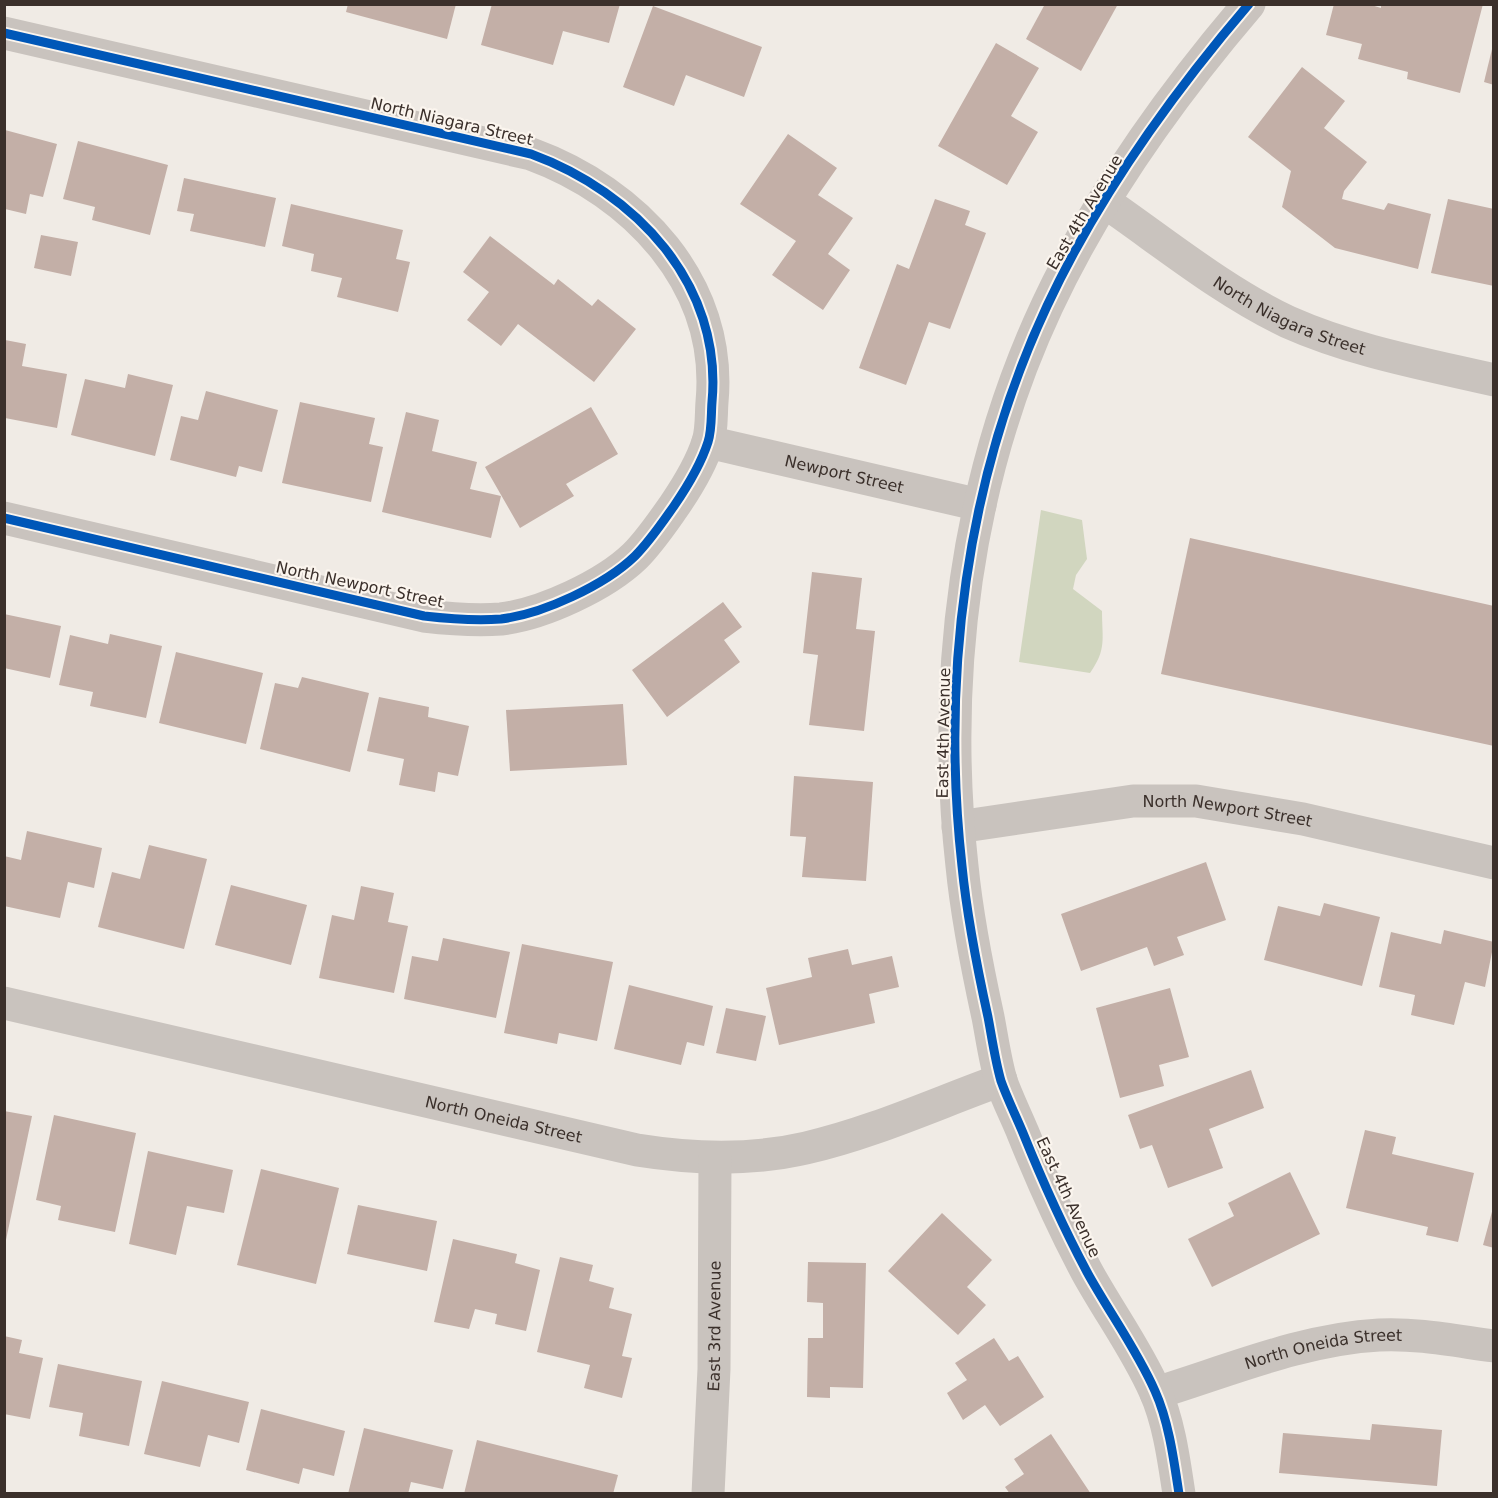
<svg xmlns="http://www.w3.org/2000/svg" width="1498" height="1498" font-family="'DejaVu Sans',sans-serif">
<rect width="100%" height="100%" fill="#f0ebe5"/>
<path fill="#d1d6bf" d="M 1041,510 L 1082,520 L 1087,559 L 1076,575 L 1073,589 L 1102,611 C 1102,639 1107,649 1090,673 L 1019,662 Z"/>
<g fill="#c3afa7">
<polygon points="348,4 456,4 447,39 346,12"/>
<polygon points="492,4 520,5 620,4 609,43 563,31 553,65 481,45"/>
<polygon points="1045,4 1118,4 1081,71 1026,39"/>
<polygon points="1334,4 1368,4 1381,8 1381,4 1483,4 1460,93 1407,79 1408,72 1358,59 1362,44 1326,35"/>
<polygon points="653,6 762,47 744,97 686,75 674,106 623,87"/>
<polygon points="996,43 1039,68 1011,116 1038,132 1007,185 938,146"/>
<polygon points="1493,45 1494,45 1494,85 1484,82"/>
<polygon points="1302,67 1345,101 1324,128 1367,162 1344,191 1342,199 1384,210 1388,203 1431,214 1418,269 1335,248 1282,207 1291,171 1248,137"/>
<polygon points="5,130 57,144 43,197 30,194 26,214 5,209"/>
<polygon points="788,134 837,168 818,195 853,218 828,254 850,270 823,310 772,275 796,241 740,204"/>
<polygon points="78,141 168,165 150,235 92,220 95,207 63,199"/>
<polygon points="184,178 276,198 265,247 190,231 194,214 177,211"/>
<polygon points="935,199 970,211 965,225 986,233 950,329 929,322 906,385 859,368 897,264 909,269"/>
<polygon points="1448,199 1494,209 1494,286 1431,273"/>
<polygon points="291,204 403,230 396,259 410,262 398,312 337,297 342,278 311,271 314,254 282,246"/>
<polygon points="41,235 78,242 71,276 34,268"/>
<polygon points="490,236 554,285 558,279 592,306 598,299 636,329 594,382 518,324 501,346 467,320 489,292 463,272"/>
<polygon points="5,340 26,344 22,366 67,374 57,428 5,418"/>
<polygon points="128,374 173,385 155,456 71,435 85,379 125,388"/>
<polygon points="206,391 278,410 262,472 239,466 236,477 170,460 181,416 198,420"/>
<polygon points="300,402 375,418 369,444 383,447 371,502 282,483"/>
<polygon points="591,407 618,454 566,484 574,496 520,528 485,467"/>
<polygon points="406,412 439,420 432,451 477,462 470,489 501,496 491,538 382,512"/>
<polygon points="1190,538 1494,606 1494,746 1161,674"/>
<polygon points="812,572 862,578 856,629 875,631 864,731 809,725 818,655 803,653"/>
<polygon points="723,602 742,627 724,640 740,662 667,717 632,670"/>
<polygon points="4,614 61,626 50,678 4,668"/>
<polygon points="110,634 162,646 146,718 90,706 93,692 59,685 70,635 108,644"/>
<polygon points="176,652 263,673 246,744 159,723"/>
<polygon points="302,677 369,693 350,772 260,749 275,683 298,688"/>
<polygon points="379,697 429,707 428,717 469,726 458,776 438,772 435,792 399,785 404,759 367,751"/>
<polygon points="623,704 627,765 510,771 506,710"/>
<polygon points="794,776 873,782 866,881 802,877 806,837 790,836"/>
<polygon points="27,831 102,848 94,888 68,882 60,918 4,906 4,856 21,860"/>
<polygon points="149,845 207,859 184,949 98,927 112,872 140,879"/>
<polygon points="1206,862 1226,920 1177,937 1184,955 1154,966 1147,947 1081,971 1061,914"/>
<polygon points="231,885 307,905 291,965 215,945"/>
<polygon points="361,886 394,893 388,922 408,926 394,993 319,978 332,915 354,920"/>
<polygon points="1324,903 1380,917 1362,986 1264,960 1278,906 1320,916"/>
<polygon points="1444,930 1494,942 1485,987 1465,982 1454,1025 1411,1015 1415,995 1379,987 1391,932 1441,944"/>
<polygon points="443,938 510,952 496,1018 404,999 412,956 438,961"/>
<polygon points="522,944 613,962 597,1041 559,1033 557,1044 504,1033"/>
<polygon points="848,949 852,965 892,956 899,987 869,994 875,1023 779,1045 766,988 812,977 808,958"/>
<polygon points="629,985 713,1006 704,1046 687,1042 681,1065 614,1049"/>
<polygon points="1170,988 1189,1057 1159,1065 1164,1086 1120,1098 1096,1008"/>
<polygon points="726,1008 766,1016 756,1061 716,1053"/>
<polygon points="1251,1070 1264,1108 1209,1129 1223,1168 1168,1188 1152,1145 1140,1149 1128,1115"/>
<polygon points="4,1111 32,1116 6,1240 4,1240"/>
<polygon points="54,1115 136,1133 115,1232 58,1220 61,1206 36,1200"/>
<polygon points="1365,1130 1396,1137 1392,1154 1474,1173 1458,1242 1426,1235 1428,1227 1346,1208"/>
<polygon points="148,1151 233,1170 224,1213 187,1206 176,1255 129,1244"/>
<polygon points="261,1169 339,1188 316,1284 237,1265"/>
<polygon points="1290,1172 1320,1234 1212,1287 1188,1239 1234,1216 1228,1203"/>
<polygon points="358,1205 437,1221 427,1271 347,1254"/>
<polygon points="1493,1208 1494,1208 1494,1248 1483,1245"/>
<polygon points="942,1213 992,1260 967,1287 986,1305 958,1335 888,1271"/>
<polygon points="453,1239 517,1254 515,1263 540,1270 526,1331 495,1324 497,1314 475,1309 469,1329 434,1322"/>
<polygon points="560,1257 593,1265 589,1281 614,1288 609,1308 632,1314 622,1356 632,1358 622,1398 584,1388 590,1365 537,1352"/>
<polygon points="808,1262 866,1263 863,1388 830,1387 830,1398 807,1397 808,1338 823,1338 823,1303 807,1302"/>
<polygon points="4,1336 22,1340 19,1353 43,1358 30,1419 4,1414"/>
<polygon points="994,1338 1009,1361 1018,1356 1044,1397 1000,1426 985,1405 963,1420 947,1393 967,1380 955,1363"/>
<polygon points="58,1364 142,1381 129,1446 79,1436 83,1413 49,1407"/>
<polygon points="162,1381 249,1402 239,1443 208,1435 200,1467 144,1454"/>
<polygon points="261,1409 345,1431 334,1476 303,1468 299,1484 246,1470"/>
<polygon points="1372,1424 1442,1430 1437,1486 1279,1473 1283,1433 1370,1440"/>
<polygon points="364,1428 453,1450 443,1489 411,1482 408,1494 348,1494"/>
<polygon points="1051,1434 1091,1494 1010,1494 1005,1487 1024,1474 1014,1459"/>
<polygon points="477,1440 618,1475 613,1494 464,1494"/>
</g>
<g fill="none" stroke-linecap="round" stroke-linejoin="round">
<g stroke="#c9c3be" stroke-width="33">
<path d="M 4,33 L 531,154 C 635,192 723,284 712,402 C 711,414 712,430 708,442 C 701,464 687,487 674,506 C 662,523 650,541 635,556 C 605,585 543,614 501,619 C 475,621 450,619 424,616 L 4,518"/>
<path id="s1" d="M 1105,202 C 1163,242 1224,292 1288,322 C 1353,351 1425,364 1494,380"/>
<path id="s2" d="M 708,442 L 980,505"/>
<path id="s3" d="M 958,827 L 1133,801 L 1196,801 L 1303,819 L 1494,863"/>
<path id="s4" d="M 4,1003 L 637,1150 C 693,1159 750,1161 806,1148 C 872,1133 937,1103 1001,1080"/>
<path id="s5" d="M 1156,1393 C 1228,1371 1303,1339 1379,1335 C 1417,1333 1456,1341 1494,1346"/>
<path id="s6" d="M 708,1494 L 714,1369 L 715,1158"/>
<path d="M 1179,1494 C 1174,1461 1169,1422 1155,1391 C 1137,1350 1109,1312 1087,1272 C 1063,1227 1042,1180 1023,1133 C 1016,1116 1007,1098 1001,1081 C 995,1060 992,1038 988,1017 C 977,967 967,917 962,866 C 941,677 966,479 1047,306 C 1097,199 1172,94 1249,4"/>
</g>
<g stroke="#fbf5ee" stroke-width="13">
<g id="cycleway">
<path d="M 4,33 L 531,154 C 635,192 723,284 712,402 C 711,414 712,430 708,442 C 701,464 687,487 674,506 C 662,523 650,541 635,556 C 605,585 543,614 501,619 C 475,621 450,619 424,616 L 4,518"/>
<path d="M 1179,1494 C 1174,1461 1169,1422 1155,1391 C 1137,1350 1109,1312 1087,1272 C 1063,1227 1042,1180 1023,1133 C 1016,1116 1007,1098 1001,1081 C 995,1060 992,1038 988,1017 C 977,967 967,917 962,866 C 941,677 966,479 1047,306 C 1097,199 1172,94 1249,4"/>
</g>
</g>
<use href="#cycleway" stroke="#0057b8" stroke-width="9"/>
</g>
<g text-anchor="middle" stroke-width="4.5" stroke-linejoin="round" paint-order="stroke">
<g font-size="16" fill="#3b302b" stroke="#fbf5ee">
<text transform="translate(452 121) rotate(13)" y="6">North Niagara Street</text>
<text transform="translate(1084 212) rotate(-59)" y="6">East 4th Avenue</text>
<text dy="6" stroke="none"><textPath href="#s1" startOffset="218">North Niagara Street</textPath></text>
<text dy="6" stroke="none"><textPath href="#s2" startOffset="140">Newport Street</textPath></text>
<text transform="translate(360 584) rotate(12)" y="6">North Newport Street</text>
<text transform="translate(943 733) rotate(-89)" y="6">East 4th Avenue</text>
<text dy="6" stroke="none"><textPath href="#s3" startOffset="272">North Newport Street</textPath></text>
<text dy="6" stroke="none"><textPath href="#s4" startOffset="513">North Oneida Street</textPath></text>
<text transform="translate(1069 1197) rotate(65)" y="6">East 4th Avenue</text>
<text dy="6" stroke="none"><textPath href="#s6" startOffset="168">East 3rd Avenue</textPath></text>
<text dy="6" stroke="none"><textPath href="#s5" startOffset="174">North Oneida Street</textPath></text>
</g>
</g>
<rect width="1498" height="1498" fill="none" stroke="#3b302b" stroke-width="12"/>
</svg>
